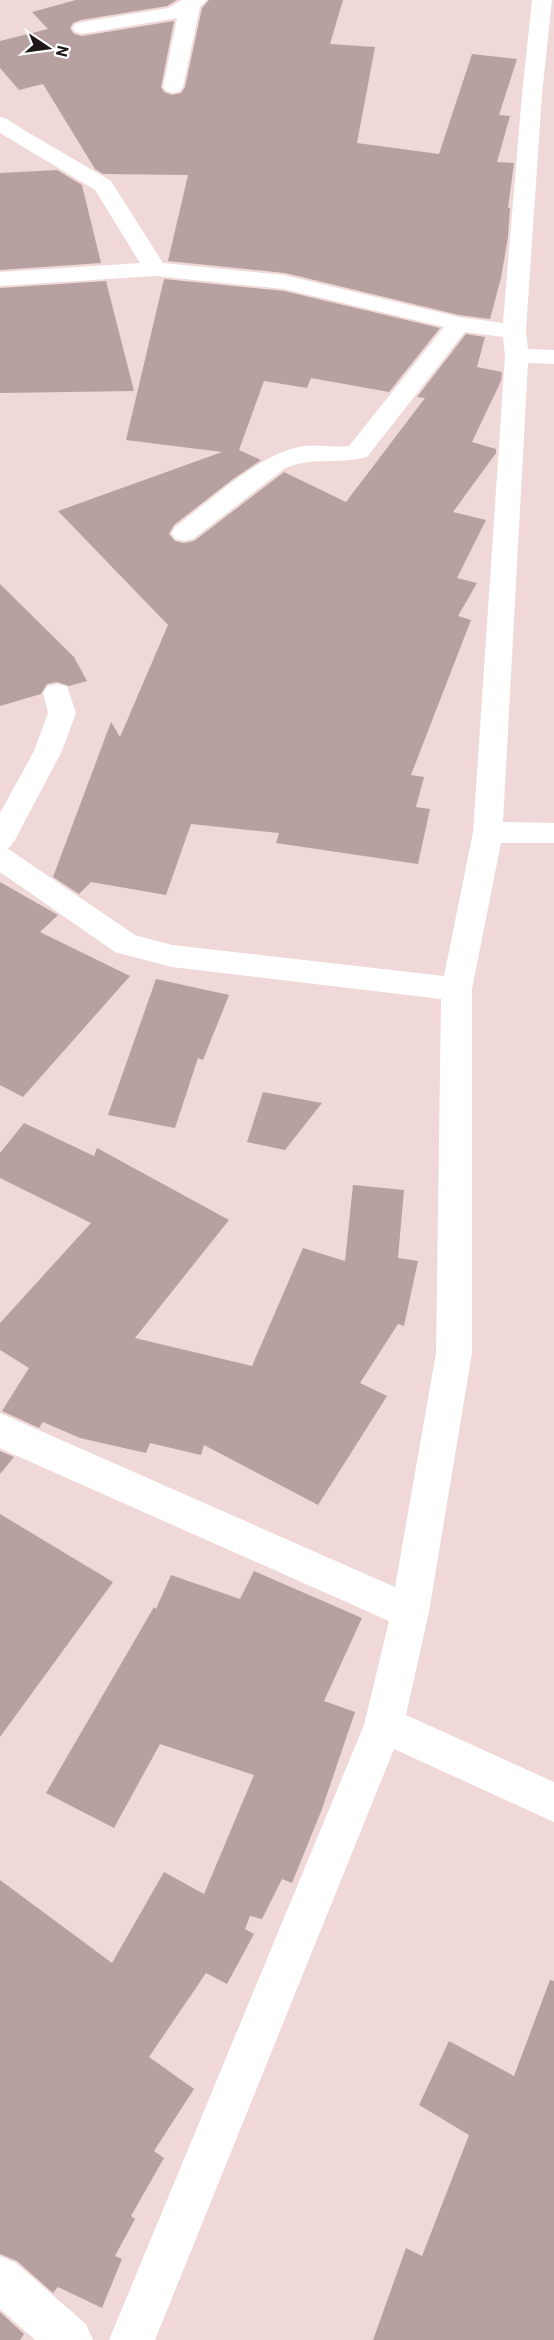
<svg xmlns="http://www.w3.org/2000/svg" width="554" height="2340" font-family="Barlow,sans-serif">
<rect width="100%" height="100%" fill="#efd8d7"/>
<g fill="#b6a1a0">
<polygon points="76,0 177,0 167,6 81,20 73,23 70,28 74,34 82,36 174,21 161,87 164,92 172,95 181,93 185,87 202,8 209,0 343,0 330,44 375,47 357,143 439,154 472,54 517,59 499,115 510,116 497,162 514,163 508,208 510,208 508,237 501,278 490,319 459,315 285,273 168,261 188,175 103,174 95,169 43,84 19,90 0,68 0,41 48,29 32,12"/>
<polygon points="57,170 82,185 101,263 0,270 0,173"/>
<polygon points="164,279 284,291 440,328 389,392 311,378 307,388 264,381 239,450 261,460 233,479 174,525 169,534 175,541 184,543 194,541 284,472 346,502 425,398 417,397 466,334 485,337 477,367 502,372 501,381 472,442 496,449 496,453 453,512 486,520 457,578 477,583 458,616 471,620 411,775 424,777 416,807 430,809 418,864 276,843 279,833 191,824 166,895 91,882 79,894 53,877 111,722 120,737 168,625 58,511 222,452 126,440"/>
<polygon points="106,281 134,391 0,393 0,288"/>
<polygon points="0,584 74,657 87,681 69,686 57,682 47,684 41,694 0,706"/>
<polygon points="0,882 58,915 40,932 130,976 23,1097 0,1085"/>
<polygon points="156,979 229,995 203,1060 198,1058 175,1128 108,1115"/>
<polygon points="263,1092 322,1103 285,1150 247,1142"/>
<polygon points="24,1123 94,1156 97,1148 229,1220 135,1338 252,1366 303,1248 345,1261 353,1185 404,1190 398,1258 418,1261 404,1326 398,1324 360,1383 387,1396 318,1505 204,1445 201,1455 150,1443 146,1453 80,1438 43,1422 39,1428 2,1411 29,1368 0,1350 0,1323 91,1223 0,1178 0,1153"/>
<polygon points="0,1451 14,1457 0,1474"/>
<polygon points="0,1514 113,1582 0,1737"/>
<polygon points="254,1571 362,1618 324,1701 355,1712 322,1809 292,1883 282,1879 262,1919 250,1916 245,1929 254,1934 227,1984 206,1973 149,2057 194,2089 154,2151 164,2158 131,2216 135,2219 115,2256 122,2259 102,2308 58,2287 53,2293 17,2261 0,2254 0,1880 112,1963 164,1872 204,1894 254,1775 160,1744 114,1828 46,1793 154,1607 156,1609 171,1575 240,1599"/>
<polygon points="550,1980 554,1981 554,2340 373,2340 406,2248 422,2256 469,2135 419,2105 449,2041 514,2076"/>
<polygon points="0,2312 24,2334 20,2340 0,2340"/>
</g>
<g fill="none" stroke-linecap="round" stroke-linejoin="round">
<g fill="#fff" fill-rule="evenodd">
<polygon points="182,0 207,0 200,7 183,87 180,91 173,93 166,91 163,87 177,18 82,34 75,32 72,28 75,24 82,22 168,8"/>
<path d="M 532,0 L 552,0 L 542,94 L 526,331 L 528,349 L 554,350 L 554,364 L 528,363 L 503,822 L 554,823 L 554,843 L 501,843 L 472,989 L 472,1353 L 429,1612 L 406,1715 L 554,1782 L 554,1822 L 394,1749 L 155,2340 L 109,2340 L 364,1725 L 389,1621 L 6,1451 L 0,1448 L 0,1413 L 395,1587 L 436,1353 L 441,999 L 172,967 L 126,955 L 115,952 L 0,872 L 0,813 L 34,751 L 48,713 L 43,693 L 47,686 L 57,684 L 67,686 L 76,713 L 62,751 L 15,840 L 10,847 L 7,848 L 135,935 L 172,945 L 444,976 L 473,832 L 505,356 L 503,337 L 465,332 L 367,457 C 338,465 310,456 284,469 L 193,539 L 184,541 L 175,539 L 171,533 L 175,527 C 210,501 256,456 299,447 C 315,443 332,448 349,446 L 444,327 L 284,289 L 155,276 L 0,286 L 0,272 L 140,263 L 95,190 L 0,133 L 0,117 L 7,119 L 24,130 L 111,181 L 163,263 L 284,275 L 459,317 L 503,323 L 522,94 Z"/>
<polygon points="0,2256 16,2263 86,2324 93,2340 35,2340 0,2309"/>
</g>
</g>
<g transform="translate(48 48) rotate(103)" stroke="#ffffff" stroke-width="4.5" paint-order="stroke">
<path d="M0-4.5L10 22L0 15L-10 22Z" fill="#201818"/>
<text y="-9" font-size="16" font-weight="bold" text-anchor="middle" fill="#201818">N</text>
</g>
</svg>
